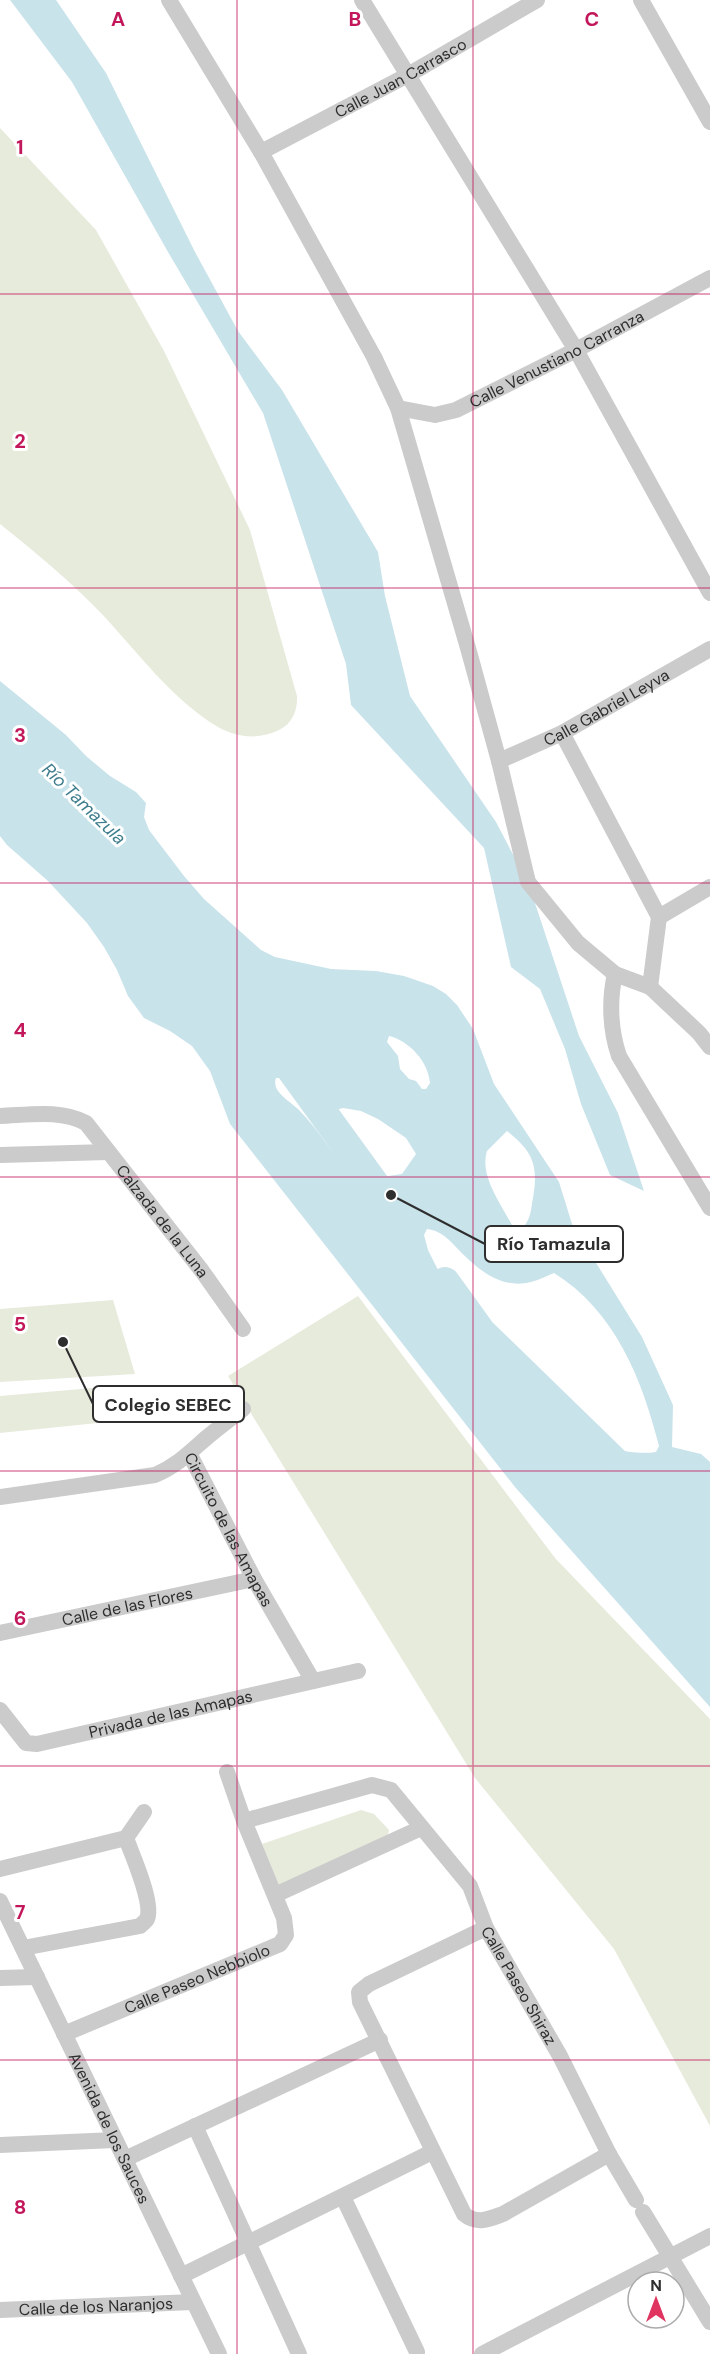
<svg xmlns="http://www.w3.org/2000/svg" width="710" height="2354" font-family="'DM Sans',sans-serif">
<rect width="100%" height="100%" fill="#fff"/>
<g fill="#e7ebdc">
<path d="M 0,128 L 96,230 L 164,351 L 250,530 L 297,696 C 298,710 292,724 279,730 C 258,740 238,738 218,727 C 172,700 136,650 100,612 C 69,580 35,552 0,524 Z"/>
<polygon points="358,1296 555,1558 710,1719 710,2126 614,1949 475,1778 228,1376"/>
<polygon points="113,1300 135,1374 0,1382 0,1309"/>
<polygon points="104,1387 117,1421 0,1433 0,1396"/>
<polygon points="361,1810 374,1814 389,1830 387,1839 282,1892 262,1844"/>
</g>
<g fill="#c9e3eb" fill-rule="evenodd">
<polygon points="10,0 56,0 106,73 195,252 238,331 282,390 378,552 385,596 410,696 496,822 529,885 579,1036 618,1113 644,1191 610,1175 581,1104 565,1049 540,989 511,967 484,848 351,705 346,664 263,413 168,252 72,82"/>
<path d="M 0,681 L 66,735 L 86,756 L 110,776 L 136,792 L 146,803 L 144,817 L 149,830 L 184,876 L 204,899 L 261,950 L 275,957 L 331,969 L 376,971 L 404,976 L 433,986 L 446,994 L 457,1005 L 473,1029 L 494,1084 L 559,1182 L 572,1224 L 642,1337 L 673,1405 L 672,1447 L 701,1454 L 710,1462 L 710,1707 L 515,1487 L 230,1124 L 210,1071 L 192,1046 L 170,1031 L 144,1018 L 128,996 L 117,970 L 104,947 L 87,923 L 48,881 L 7,845 L 0,836 ZM 389,1036 C 409,1041 428,1061 430,1083 L 426,1089 L 422,1089 L 416,1081 L 409,1079 L 400,1069 L 398,1056 L 387,1042 ZM 276,1078 L 282,1078 L 318,1099 L 329,1112 L 343,1108 L 361,1111 L 378,1119 L 406,1138 L 416,1154 L 402,1174 L 367,1179 L 357,1179 C 335,1159 320,1131 299,1110 C 290,1101 271,1092 276,1078 ZM 507,1131 C 535,1153 539,1168 532,1203 C 531,1213 529,1221 522,1229 L 513,1227 C 502,1205 479,1176 487,1151 ZM 427,1229 C 438,1230 447,1237 455,1246 C 475,1267 499,1290 531,1282 C 539,1280 546,1276 554,1273 C 615,1311 642,1379 659,1446 L 656,1452 C 636,1456 584,1445 569,1433 L 507,1365 L 490,1343 L 479,1334 L 466,1309 L 437,1268 L 428,1250 L 424,1235 Z"/>
</g>
<g fill="none" stroke-linecap="round" stroke-linejoin="round">
<g stroke="#c9e3eb" stroke-width="30">
<polyline points="283,1058 394,1211"/>
<polyline points="445,1282 481,1332 626,1473"/>
</g>
<g stroke="#cbcbcb" stroke-width="16">
<polyline points="169,0 261,152 374,357 398,408 468,648 499,761 528,882 578,943 615,974 650,987 699,1033 710,1047"/>
<polyline points="362,0 576,350 710,593"/>
<polyline points="641,0 710,122"/>
<path id="s1" d="M 261,152 L 408,75 L 537,0"/>
<path id="s2" d="M 398,408 L 435,415 L 456,410 L 576,350 L 710,278"/>
<polyline points="562,733 659,917 650,987"/>
<path id="s3" d="M 499,761 L 562,733 L 710,649"/>
<polyline points="659,917 710,887"/>
<path d="M 615,974 C 609,1000 610,1030 619,1056 L 710,1208"/>
<path id="s4" d="M 0,1116 C 28,1115 61,1109 86,1123 L 202,1271 L 243,1329"/>
<polyline points="0,1155 108,1152"/>
<path id="s5" d="M 190,1455 L 254,1579 L 313,1681"/>
<path d="M 0,1497 L 155,1475 C 176,1466 188,1454 205,1439 C 217,1429 230,1419 243,1409"/>
<path id="s6" d="M 0,1633 L 254,1579"/>
<path id="s7" d="M 0,1710 L 26,1743 L 37,1744 L 358,1671"/>
<path id="s8" d="M 244,1821 L 372,1785 L 391,1790 L 470,1886 L 486,1928 L 560,2056 L 609,2154 L 636,2200"/>
<polyline points="0,1869 126,1838 144,1812"/>
<polyline points="275,1895 421,1828"/>
<path id="s9" d="M 0,1901 L 219,2354"/>
<path d="M 486,1928 L 369,1984 L 359,1992 L 360,2002 L 464,2214 C 477,2225 489,2219 503,2214 L 609,2154"/>
<path d="M 23,1948 L 140,1926 C 143,1923 145,1922 147,1919 C 154,1903 132,1855 126,1838"/>
<polyline points="0,1978 37,1977"/>
<path id="s10" d="M 64,2034 L 280,1944 L 286,1935 L 284,1918 L 244,1821 L 227,1772"/>
<polyline points="195,2126 299,2354"/>
<polyline points="0,2145 115,2140"/>
<polyline points="125,2159 380,2040"/>
<polyline points="343,2197 417,2352"/>
<polyline points="643,2212 710,2322"/>
<polyline points="181,2276 432,2152"/>
<path id="s11" d="M 0,2310 L 193,2302"/>
<polyline points="482,2354 710,2236"/>
</g>
</g>
<path fill="none" stroke="#c2185b" stroke-width="1.5" stroke-opacity="0.55" d="M 237,0 L 237,2354M 473,0 L 473,2354M 0,294 L 710,294M 0,588 L 710,588M 0,883 L 710,883M 0,1177 L 710,1177M 0,1471 L 710,1471M 0,1766 L 710,1766M 0,2060 L 710,2060"/>
<g text-anchor="middle" stroke-width="6" stroke-linejoin="round" paint-order="stroke">
<g font-size="16" fill="#2e2e2e" stroke="#fff">
<text dy="6" stroke="none"><textPath href="#s1" startOffset="158">Calle Juan Carrasco</textPath></text>
<text dy="6" stroke="none"><textPath href="#s2" startOffset="172">Calle Venustiano Carranza</textPath></text>
<text dy="6" stroke="none"><textPath href="#s3" startOffset="120">Calle Gabriel Leyva</textPath></text>
<text dy="6" stroke="none"><textPath href="#s4" startOffset="212">Calzada de la Luna</textPath></text>
<text dy="6" stroke="none"><textPath href="#s5" startOffset="84">Circuito de las Amapas</textPath></text>
<text dy="6" stroke="none"><textPath href="#s6" startOffset="130">Calle de las Flores</textPath></text>
<text dy="6" stroke="none"><textPath href="#s7" startOffset="190">Privada de las Amapas</textPath></text>
<text dy="6" stroke="none"><textPath href="#s10" startOffset="144">Calle Paseo Nebbiolo</textPath></text>
<text dy="6" stroke="none"><textPath href="#s8" startOffset="388">Calle Paseo Shiraz</textPath></text>
<text dy="6" stroke="none"><textPath href="#s9" startOffset="252">Avenida de los Sauces</textPath></text>
<text dy="6" stroke="none"><textPath href="#s11" startOffset="96">Calle de los Naranjos</textPath></text>
</g>
<g font-size="18" font-style="italic" fill="#3e7d8e" stroke="#fff">
<text transform="translate(84 804) rotate(44)" y="6">Río Tamazula</text>
</g>
</g>
<g font-size="20" text-anchor="middle" font-weight="bold" fill="#c2185b" stroke="#fff" stroke-width="6" stroke-linejoin="round" paint-order="stroke">
<text x="118" y="26">A</text>
<text x="355" y="26">B</text>
<text x="592" y="26">C</text>
<text x="20" y="154">1</text>
<text x="20" y="448">2</text>
<text x="20" y="742">3</text>
<text x="20" y="1037">4</text>
<text x="20" y="1331">5</text>
<text x="20" y="1625">6</text>
<text x="20" y="1919">7</text>
<text x="20" y="2214">8</text>
</g>
<path fill="none" stroke="#2e2e2e" stroke-width="2" d="M391 1195L485 1244M63 1342L93 1404"/>
<g fill="#2e2e2e" stroke="#fff" stroke-width="2">
<circle cx="391" cy="1195" r="6"/>
<circle cx="63" cy="1342" r="6"/>
</g>
<g fill="#fff" stroke="#2e2e2e" stroke-width="2">
<rect x="485" y="1226" width="138" height="36" rx="6"/>
<rect x="93" y="1386" width="151" height="36" rx="6"/>
</g>
<g font-size="18" text-anchor="middle" font-weight="bold" fill="#2e2e2e">
<text x="554" y="1250">Río Tamazula</text>
<text x="168" y="1411">Colegio SEBEC</text>
</g>
<g transform="translate(656 2300)"><circle r="28" fill="#ffffff" stroke="#ababab" stroke-width="1.5"/>
<path d="M0-4.5L10 22L0 15L-10 22Z" fill="#e03560"/>
<text y="-9" font-size="16" font-weight="bold" text-anchor="middle" fill="#2e2e2e">N</text>
</g>
</svg>
